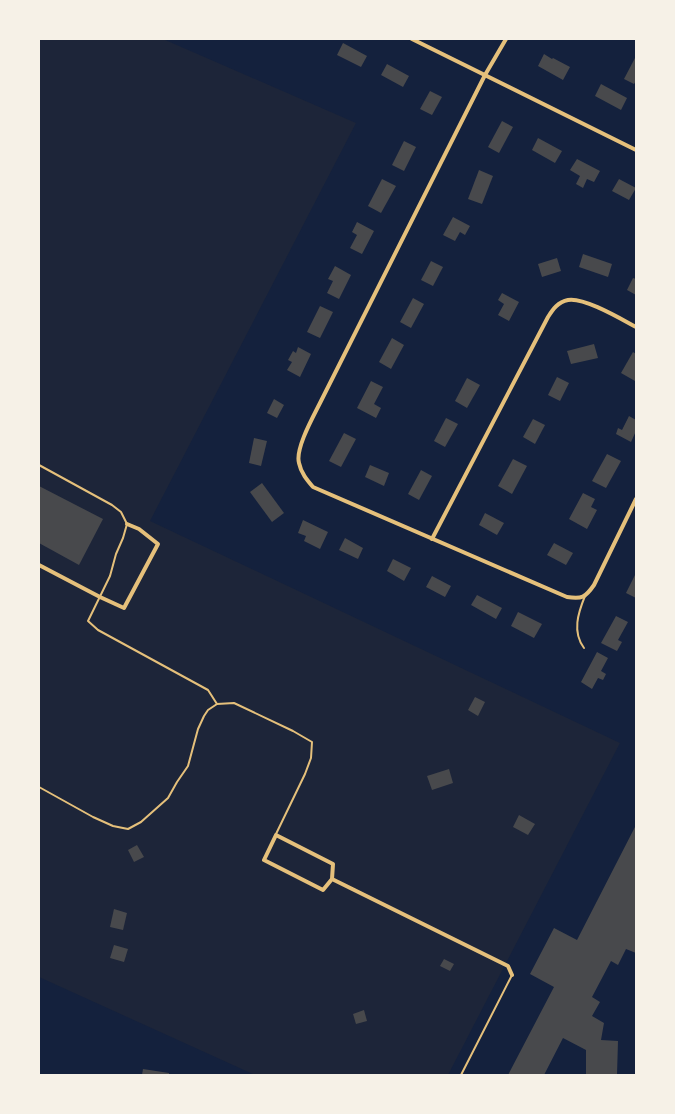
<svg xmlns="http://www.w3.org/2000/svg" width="675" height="1114" font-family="'Nunito Sans',sans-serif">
<rect width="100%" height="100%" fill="#14213d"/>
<polygon fill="#1d2539" points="39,39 163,39 356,123 150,521 620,743 448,1075 255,1075 39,977"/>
<g fill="#48494c">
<polygon points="343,43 367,56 361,67 337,55"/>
<polygon points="544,54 552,59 553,58 570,67 563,80 538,66"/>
<polygon points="636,56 636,81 634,84 624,79"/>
<polygon points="387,64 409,76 403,87 381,75"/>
<polygon points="601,84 627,98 621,110 595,96"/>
<polygon points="430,91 442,97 432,115 420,109"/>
<polygon points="502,121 513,127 499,153 488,147"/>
<polygon points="538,138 562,151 555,163 532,150"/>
<polygon points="404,141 416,147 404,171 392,165"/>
<polygon points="577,159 600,171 594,182 587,179 583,188 576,184 580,176 570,170"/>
<polygon points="479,170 493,176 482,204 468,199"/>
<polygon points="382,179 396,186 381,213 368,206"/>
<polygon points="619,179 636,188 629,200 612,191"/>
<polygon points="453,217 470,226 465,235 460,232 455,241 443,235"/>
<polygon points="357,222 374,231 362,254 350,248 357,235 352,232"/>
<polygon points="583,254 612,264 608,277 579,267"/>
<polygon points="557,258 561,271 542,277 538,264"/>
<polygon points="431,261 443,267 433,286 421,280"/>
<polygon points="335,266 351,275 339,299 327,293 333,281 328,279"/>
<polygon points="633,278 636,279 636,295 627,290"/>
<polygon points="502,293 519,302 509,321 498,315 504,304 498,300"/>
<polygon points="413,298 424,304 411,328 400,322"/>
<polygon points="320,306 333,312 320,338 307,332"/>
<polygon points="392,338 404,345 391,369 379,362"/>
<polygon points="594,344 598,358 571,364 567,351"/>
<polygon points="298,347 311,354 300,377 287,370 292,362 288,360 293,351 296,353"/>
<polygon points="633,352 636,354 636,379 635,381 621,373"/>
<polygon points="557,377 569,383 560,401 548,395"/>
<polygon points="467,378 480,385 467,408 455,401"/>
<polygon points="371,381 383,387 374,404 381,408 376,418 357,408"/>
<polygon points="274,399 284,405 277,418 267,413"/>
<polygon points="629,416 636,420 636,431 631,442 616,434 618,428 622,430"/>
<polygon points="446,418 458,424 445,447 434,441"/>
<polygon points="533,419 545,425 535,444 523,437"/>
<polygon points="344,433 356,439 341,467 329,461"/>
<polygon points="254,438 267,441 261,466 249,463"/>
<polygon points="607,454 621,461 606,488 592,481"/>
<polygon points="513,459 527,466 512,494 498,486"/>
<polygon points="370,465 389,473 384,486 365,477"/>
<polygon points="421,470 432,476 419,500 408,494"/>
<polygon points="262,483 284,513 272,522 250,492"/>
<polygon points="39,486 103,519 79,565 39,543"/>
<polygon points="583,493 595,499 591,507 597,510 587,529 569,519"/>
<polygon points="485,513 504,523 497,535 479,525"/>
<polygon points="303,520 328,532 320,549 304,541 306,536 298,533"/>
<polygon points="345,538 363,548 358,559 339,550"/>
<polygon points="554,543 573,553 566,565 547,555"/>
<polygon points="393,559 411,568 404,581 387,571"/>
<polygon points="636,573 636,598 626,593"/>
<polygon points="432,576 451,586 445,597 426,587"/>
<polygon points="477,595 502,608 496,619 471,605"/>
<polygon points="518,612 542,624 534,638 511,626"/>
<polygon points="616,616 628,622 618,640 622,642 617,651 601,643"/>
<polygon points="597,652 608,658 601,671 606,674 603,680 598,678 592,689 581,682"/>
<polygon points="475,697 485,702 478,716 468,710"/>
<polygon points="449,769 453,783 432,790 427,776"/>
<polygon points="519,815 535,824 528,835 513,827"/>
<polygon points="636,825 636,953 626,949 618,965 611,961 592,997 600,1002 592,1016 604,1023 601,1040 618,1041 617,1075 586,1075 586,1050 563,1038 544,1075 508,1075 554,987 530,974 554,928 577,940"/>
<polygon points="137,845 144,857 134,862 128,850"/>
<polygon points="114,909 127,913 123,930 110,927"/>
<polygon points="114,945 128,949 124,962 110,958"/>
<polygon points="444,959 454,964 450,971 440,966"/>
<polygon points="364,1010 367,1021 356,1024 353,1014"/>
<polygon points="143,1069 169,1073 169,1075 142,1075"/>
</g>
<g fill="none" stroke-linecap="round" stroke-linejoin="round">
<g stroke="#e5c07b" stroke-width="2">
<polyline points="39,465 112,505 121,512 127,524 123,538 116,554 110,576 88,621 98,630 208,690 217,704 234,703 293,731 312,742 311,758 305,774 276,834"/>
<path d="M 584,648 C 572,632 578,613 585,596"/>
<polyline points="39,787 93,817 113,826 128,829 141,822 168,798 177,782 188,766 198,729 204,716 208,710 217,704"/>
<polyline points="461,1075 512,975"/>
</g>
<g stroke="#e5c07b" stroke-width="4">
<polyline points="412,39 636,150"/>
<path d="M 506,39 L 485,75 L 320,403 C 313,417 295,449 299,463 C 301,473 307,480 313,487 L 567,597 C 582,599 585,598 594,585 L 636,499"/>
<path d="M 432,539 L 548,317 C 553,309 558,302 568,300 C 584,297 621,319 636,327"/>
<polyline points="39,565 100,597 124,608 158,544 139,529 127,524"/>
<polyline points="332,879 333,864 276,835 264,860 323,890 332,879 508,966 512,975"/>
</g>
</g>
<rect width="675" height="1114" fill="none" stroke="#f6f1e7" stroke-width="80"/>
</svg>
